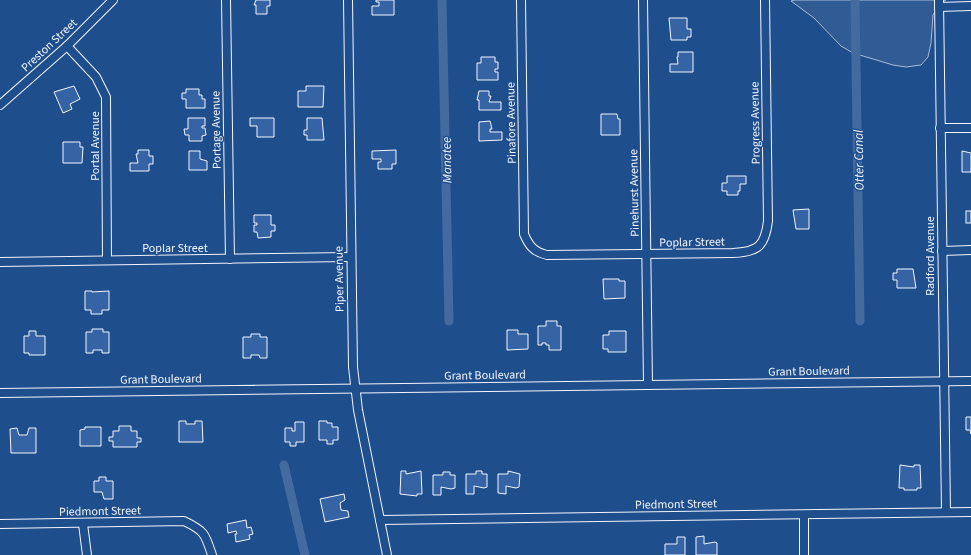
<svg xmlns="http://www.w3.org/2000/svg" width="971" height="555" font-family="'Source Sans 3',sans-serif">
<rect width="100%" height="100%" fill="#1f4e8c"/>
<polygon fill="#305b95" stroke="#a8bbd7" points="795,0 946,0 940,4 933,15 931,43 928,57 921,65 906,67 893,65 853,53 841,46 814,18 791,1"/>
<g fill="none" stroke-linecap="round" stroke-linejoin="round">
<g stroke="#446ba0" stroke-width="9">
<polyline points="442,0 449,321"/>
<polyline points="855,0 860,321"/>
<polyline points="284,465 305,555"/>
</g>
</g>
<g fill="#3563a3" stroke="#f2f6ff">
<polygon points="256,0 270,0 270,6 267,6 267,14 256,14 256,5 254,5"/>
<polygon points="376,0 394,0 394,15 372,15 372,6 379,6 379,2 376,2"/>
<polygon points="669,18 687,18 687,29 691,29 691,37 687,37 687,40 671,40"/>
<polygon points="678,52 693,52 693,72 670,72 670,64 678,64 677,57 678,57"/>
<polygon points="481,57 495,57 495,62 498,62 498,69 495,69 495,72 498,72 498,80 477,80 477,63 481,63"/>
<polygon points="74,86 80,99 70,104 72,109 63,113 54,92"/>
<polygon points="306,86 324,86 323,107 298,107 298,91 306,91"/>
<polygon points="186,89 199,89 199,95 202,95 202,99 205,99 205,108 186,108 186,99 182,99 182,93 186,93"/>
<polygon points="479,91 489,91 489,96 491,96 489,102 501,102 501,110 479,110 479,100 477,100"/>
<polygon points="601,114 617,114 618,119 620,119 620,135 601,135"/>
<polygon points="188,118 205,118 205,126 202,126 202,128 205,128 206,135 202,136 202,141 189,141 189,135 185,135 184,129 188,129"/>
<polygon points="250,118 274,118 274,137 257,137 257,126 250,126"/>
<polygon points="307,118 322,118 324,140 307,140 307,135 304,135 304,130 307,130"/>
<polygon points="490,121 492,129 490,129 490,132 502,132 502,140 479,141 479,122"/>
<polygon points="63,142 80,142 80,147 83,147 82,163 63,163"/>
<polygon points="138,150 149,150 149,156 153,156 153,164 149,164 149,171 130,171 130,163 138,163 136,154 138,154"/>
<polygon points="396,150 396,164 392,164 392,169 378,169 378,162 381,162 381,159 372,159 372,151"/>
<polygon points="189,151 200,151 200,159 207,161 207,170 189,170"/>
<polygon points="962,151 971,153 971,172 962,172"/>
<polygon points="727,176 746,176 746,184 740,184 740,191 738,191 738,195 727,195 727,191 722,191 722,183 727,183"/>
<polygon points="809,209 809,229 796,229 793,210"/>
<rect x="966" y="211" width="5" height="12"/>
<polygon points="254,215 271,215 271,225 275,225 275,231 271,231 271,237 258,238 257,232 254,232 254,225 257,225 257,223 254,223"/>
<polygon points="897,269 913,269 916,288 897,288 897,280 893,280 893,273 897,273"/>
<polygon points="603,279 619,279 619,281 625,281 625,298 604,299"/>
<polygon points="85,291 92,291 92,292 109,291 109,310 102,310 102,314 91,314 91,310 85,310"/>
<polygon points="546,321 557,321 557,326 561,326 561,350 549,350 549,345 546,345 546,343 542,343 542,345 538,345 538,326 546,326"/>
<polygon points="92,329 103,329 103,332 109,332 109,353 102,353 102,350 93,350 93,353 86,353 86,332 92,332"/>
<polygon points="507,330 518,330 518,334 528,334 528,349 507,350"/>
<polygon points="29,331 36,331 36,336 45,336 45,355 29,355 29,353 24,353 24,336 29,336"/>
<polygon points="609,331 626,331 626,352 608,352 608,349 603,349 603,335 609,335"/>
<polygon points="251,334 260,334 260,337 267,337 267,358 260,358 259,355 251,355 251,358 243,358 243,337 251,337"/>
<polygon points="966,417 971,417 971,434 970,430 966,430"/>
<polygon points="179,421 186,421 186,424 195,424 195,421 202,421 203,442 179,442"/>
<polygon points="319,421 327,421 327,423 332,423 332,427 338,427 338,440 333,440 333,444 327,444 327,440 319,440"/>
<polygon points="295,422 304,422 304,442 296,442 296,446 290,446 290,442 285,442 285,428 292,428 292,431 295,431"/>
<polygon points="119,426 131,426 131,431 137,431 137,438 141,438 141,442 137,442 137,447 113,447 113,441 109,441 109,437 113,437 113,431 119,431"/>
<polygon points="85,427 101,427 101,446 80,446 80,430 85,429"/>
<polygon points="17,428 19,435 27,435 29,428 36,428 36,453 11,453 10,429"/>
<polygon points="900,465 914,467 914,465 920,465 921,488 917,488 917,490 904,490 904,488 899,488"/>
<polygon points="401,471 406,471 406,474 421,471 422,494 417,494 417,496 400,494"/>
<polygon points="476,471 482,471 482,474 487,474 487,487 484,488 474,486 474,494 466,494 466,474 476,474"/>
<polygon points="508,471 520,474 519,487 516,488 506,486 506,494 498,493 498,474 508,474"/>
<polygon points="443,472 450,472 450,475 455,475 455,488 451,489 441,487 441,495 433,495 433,475 443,475"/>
<polygon points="99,477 106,477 106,481 113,481 113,499 104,499 102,492 94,492 94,481 99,481"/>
<polygon points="344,494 345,500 340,503 341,510 348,511 349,517 325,522 320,499"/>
<polygon points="246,520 247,528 251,527 253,534 249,535 250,539 236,542 235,534 237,534 236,531 228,533 227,524"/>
<polygon points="704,536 704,544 715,542 717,543 717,555 696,555 696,537"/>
<polygon points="677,537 685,537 685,555 665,555 665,544 677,544"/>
</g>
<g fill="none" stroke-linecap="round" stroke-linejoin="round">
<g stroke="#f2f6ff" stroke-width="10">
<g id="minor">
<polyline points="226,0 230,259"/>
<polyline points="348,0 353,367 358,410 387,555"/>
<path d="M 521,0 L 524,234 C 529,246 534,252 547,255 L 733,253 C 758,252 765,246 768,221 L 765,0"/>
<polyline points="643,0 648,385"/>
<polyline points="939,0 946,512"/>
<polyline points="939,7 971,6"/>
<polyline points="67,46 96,77 106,97 107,260"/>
<polyline points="0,105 67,46 113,0"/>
<polyline points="940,128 971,128"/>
<polyline points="942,251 971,250"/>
<polyline points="0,262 350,257"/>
<polyline points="0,393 971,381"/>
<polyline points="804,515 804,555"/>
<polyline points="380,520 971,512"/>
<path d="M 0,524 L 184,521 C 205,531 205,534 212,555"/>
<polyline points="83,524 87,555"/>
</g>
</g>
<use href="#minor" stroke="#1f4e8c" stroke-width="8"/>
</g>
<g text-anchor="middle" stroke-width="3" stroke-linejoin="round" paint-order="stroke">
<g font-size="12" fill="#f2f6ff" stroke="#1f4e8c">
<text transform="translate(49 45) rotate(-43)" y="4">Preston Street</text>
<text transform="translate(511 123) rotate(-91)" y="4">Pinafore Avenue</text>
<text transform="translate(755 123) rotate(-91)" y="4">Progress Avenue</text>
<text transform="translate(216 130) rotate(-91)" y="4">Portage Avenue</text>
<text transform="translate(95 146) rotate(-90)" y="4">Portal Avenue</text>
<text transform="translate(634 193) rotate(-91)" y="4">Pinehurst Avenue</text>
<text transform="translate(692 242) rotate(-1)" y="4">Poplar Street</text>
<text x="175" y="252">Poplar Street</text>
<text transform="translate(930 256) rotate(-90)" y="4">Radford Avenue</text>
<text transform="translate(339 279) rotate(-91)" y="4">Piper Avenue</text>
<text transform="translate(809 371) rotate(-1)" y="4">Grant Boulevard</text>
<text transform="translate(485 375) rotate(-1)" y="4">Grant Boulevard</text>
<text transform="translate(161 379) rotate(-1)" y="4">Grant Boulevard</text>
<text transform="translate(676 504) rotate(-1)" y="4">Piedmont Street</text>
<text transform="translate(100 511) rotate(-1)" y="4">Piedmont Street</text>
</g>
<g font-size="13" font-style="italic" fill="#f2f6ff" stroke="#1f4e8c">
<text transform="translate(446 160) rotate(-91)" y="5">Manatee</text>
<text transform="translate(858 160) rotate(-91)" y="5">Otter Canal</text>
</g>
</g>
</svg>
